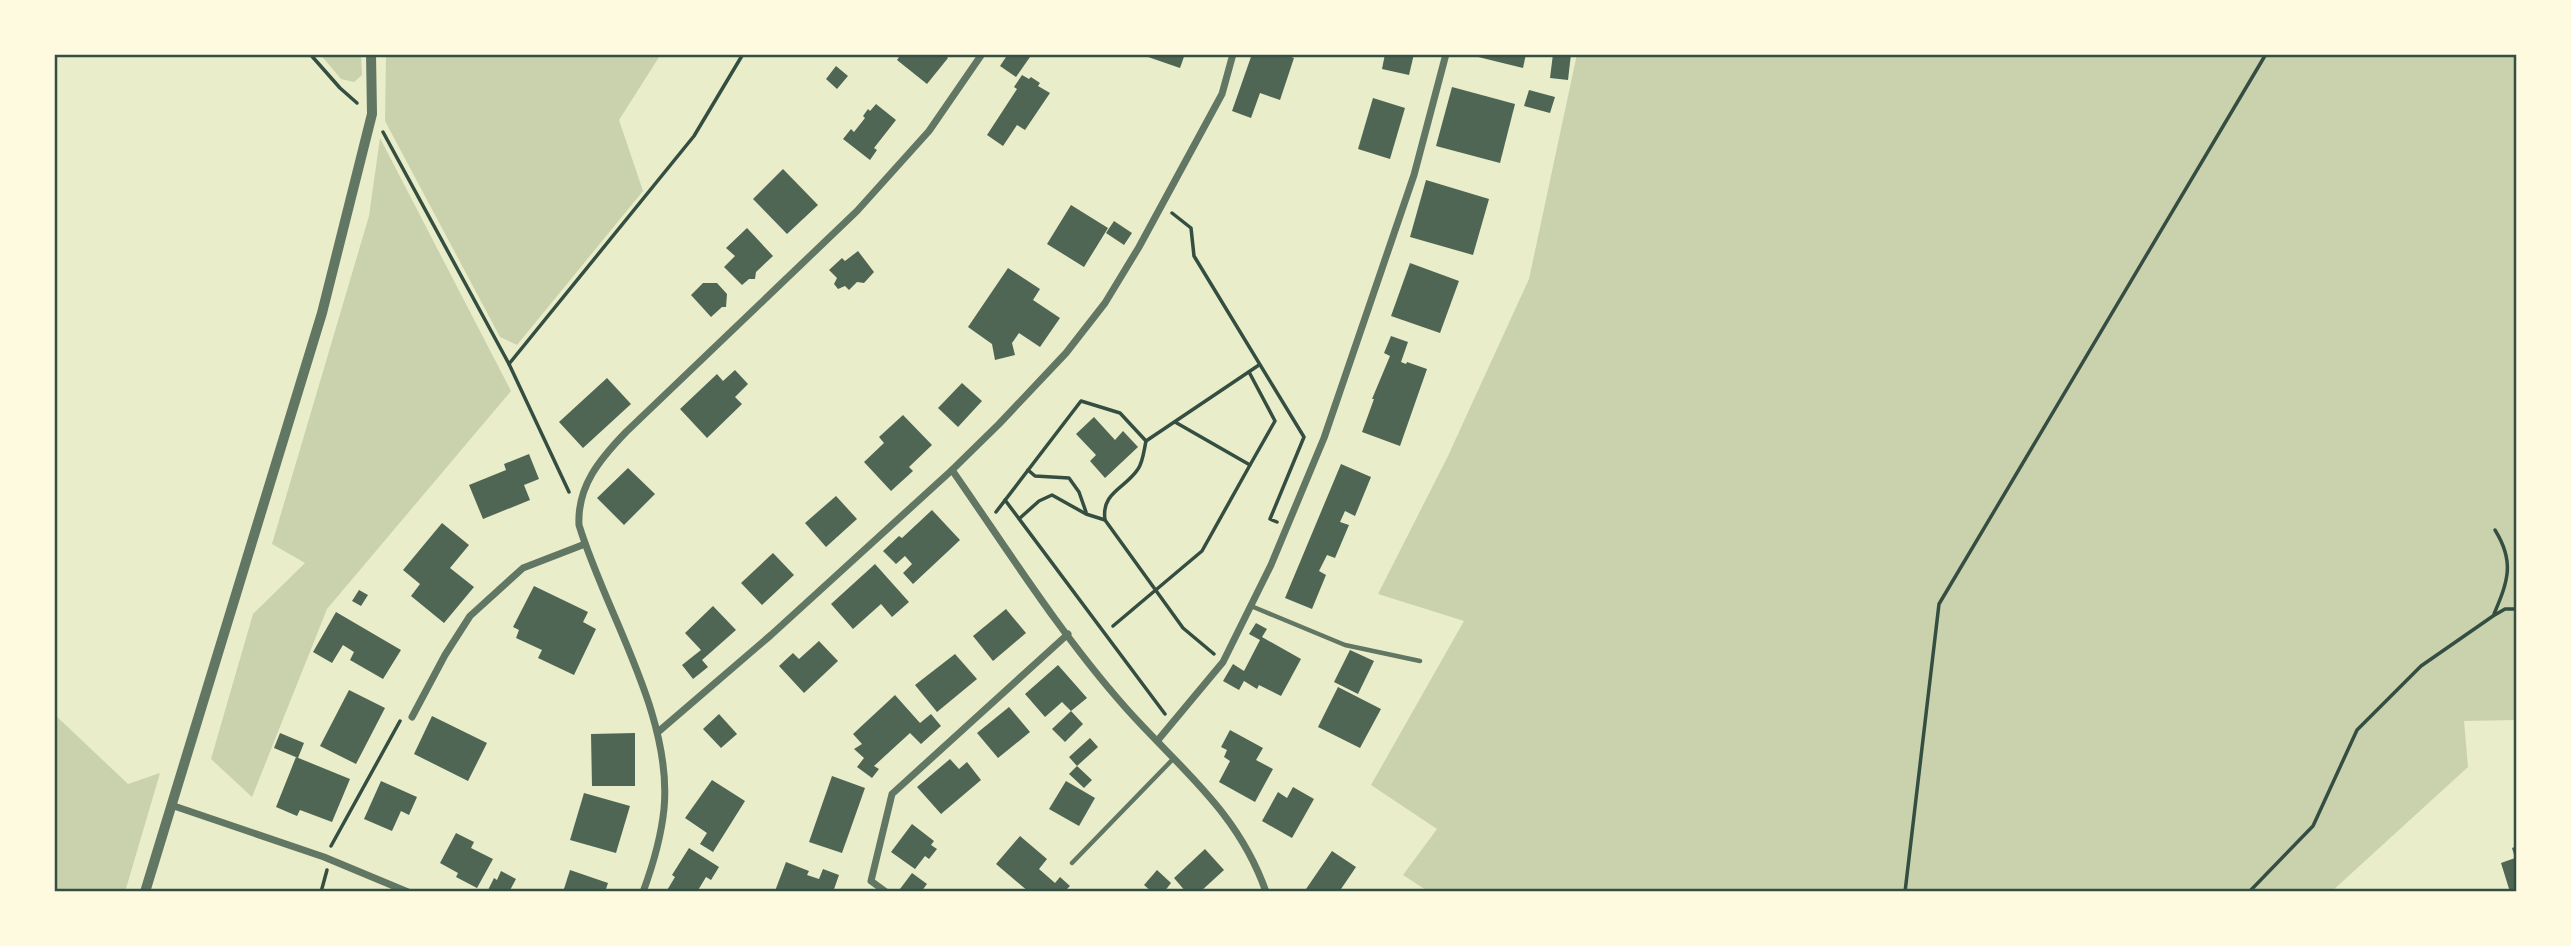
<svg xmlns="http://www.w3.org/2000/svg" width="2571" height="946" font-family="'Public Sans',sans-serif">
<rect width="100%" height="100%" fill="#e9edc9"/>
<g fill="#cad2ad">
<polygon points="320,54 361,54 362,75 354,82 341,79"/>
<polygon points="386,54 661,54 619,120 643,191 517,345 500,337 385,121"/>
<polygon points="1577,54 2517,54 2517,720 2464,721 2468,767 2331,892 1429,892 1403,875 1437,829 1371,785 1464,621 1378,594 1448,456 1529,279"/>
<polygon points="380,138 511,391 327,609 252,797 211,759 253,614 305,563 272,544 369,216"/>
<polygon points="54,714 128,784 160,773 125,892 54,892"/>
</g>
<g fill="#4f6655">
<polygon points="901,54 944,54 948,58 927,84 897,60"/>
<polygon points="1008,54 1027,54 1030,57 1016,77 1000,66"/>
<polygon points="1149,54 1185,54 1180,68 1148,57"/>
<polygon points="1252,54 1283,54 1294,58 1280,100 1260,93 1251,118 1232,111"/>
<polygon points="1385,54 1414,54 1409,75 1382,69"/>
<polygon points="1466,54 1526,54 1523,68"/>
<polygon points="1553,54 1571,54 1568,80 1550,78"/>
<polygon points="836,66 848,76 837,89 826,79"/>
<polygon points="1022,75 1029,79 1031,77 1040,83 1038,86 1050,93 1025,130 1017,125 1003,146 987,135 1017,89 1014,87"/>
<polygon points="1452,87 1515,104 1500,163 1436,146"/>
<polygon points="1529,90 1555,97 1550,113 1524,106"/>
<polygon points="1373,98 1405,108 1390,159 1358,149"/>
<polygon points="876,104 896,120 874,148 877,150 870,160 843,139 851,129 854,132 865,118 863,116 868,109 870,111"/>
<polygon points="783,169 818,205 787,234 753,199"/>
<polygon points="1426,180 1489,199 1473,255 1410,237"/>
<polygon points="1071,205 1108,228 1084,267 1047,244"/>
<polygon points="1114,221 1132,233 1124,245 1106,233"/>
<polygon points="747,228 773,256 756,272 755,279 749,279 742,285 724,267 735,256 726,248"/>
<polygon points="858,251 874,272 864,283 857,282 849,290 845,286 838,289 834,284 837,278 829,270 842,258 845,261"/>
<polygon points="1410,263 1459,281 1440,333 1391,316"/>
<polygon points="1008,268 1040,289 1033,300 1060,318 1040,347 1019,333 1012,343 1015,355 995,360 992,344 968,327"/>
<polygon points="703,283 717,283 727,294 726,307 722,307 711,317 691,295"/>
<polygon points="1391,336 1408,342 1401,362 1406,364 1407,362 1427,369 1400,446 1362,432 1374,399 1372,399 1390,356 1384,353"/>
<polygon points="735,370 748,384 735,397 742,404 707,438 680,409 717,374 723,381"/>
<polygon points="607,378 631,404 583,448 559,422"/>
<polygon points="962,383 982,401 958,427 938,408"/>
<polygon points="903,415 932,445 909,467 913,471 891,491 864,462 884,443 879,437"/>
<polygon points="1094,417 1115,440 1123,431 1138,447 1105,478 1090,461 1096,455 1076,434"/>
<polygon points="529,454 539,479 524,485 530,500 483,519 469,485 506,470 504,464"/>
<polygon points="1341,464 1371,477 1355,516 1345,511 1340,522 1349,525 1335,558 1327,555 1319,571 1326,575 1312,609 1285,598"/>
<polygon points="628,468 655,494 624,525 597,498"/>
<polygon points="836,496 857,519 826,547 805,523"/>
<polygon points="932,510 960,540 913,584 903,573 912,564 905,556 896,564 883,551 899,536 902,538"/>
<polygon points="442,523 469,545 450,568 474,587 444,623 411,596 420,584 403,570"/>
<polygon points="773,553 794,575 762,605 741,583"/>
<polygon points="875,564 909,602 892,617 881,604 853,629 831,604"/>
<polygon points="534,586 588,612 583,622 596,629 574,675 538,658 542,650 516,638 519,630 513,627"/>
<polygon points="359,590 368,595 361,606 352,601"/>
<polygon points="713,606 736,630 702,660 708,667 693,679 682,665 701,650 685,633"/>
<polygon points="1006,609 1026,633 993,661 973,636"/>
<polygon points="336,612 401,650 383,679 350,660 354,652 343,645 332,663 313,652"/>
<polygon points="1256,623 1267,629 1262,637 1301,659 1281,696 1259,685 1257,689 1244,681 1239,690 1223,681 1233,664 1244,671 1260,640 1249,634"/>
<polygon points="819,641 838,661 804,693 779,666 793,653 799,659"/>
<polygon points="1350,650 1374,661 1358,694 1334,682"/>
<polygon points="955,654 977,679 937,712 915,685"/>
<polygon points="1058,665 1087,698 1071,711 1062,702 1045,717 1025,694"/>
<polygon points="1338,687 1381,709 1360,748 1318,727"/>
<polygon points="349,690 385,708 356,764 320,746"/>
<polygon points="895,695 920,723 931,714 941,726 921,744 910,733 874,766 879,769 872,778 857,767 864,758 854,749 862,744 853,734"/>
<polygon points="1009,707 1030,732 998,758 977,733"/>
<polygon points="1071,711 1083,724 1065,742 1052,729"/>
<polygon points="719,714 737,734 721,748 703,729"/>
<polygon points="432,716 487,743 468,781 414,754"/>
<polygon points="1230,730 1263,748 1256,760 1273,769 1255,802 1219,782 1230,761 1224,757 1227,750 1221,747"/>
<polygon points="280,733 304,743 298,758 274,748"/>
<polygon points="635,733 635,786 592,786 591,734"/>
<polygon points="1090,738 1098,747 1077,766 1092,780 1084,788 1069,774 1077,766 1069,757"/>
<polygon points="296,757 350,779 332,822 300,810 297,816 276,807"/>
<polygon points="950,759 959,769 967,762 981,780 941,814 917,787"/>
<polygon points="832,776 865,788 842,853 809,842"/>
<polygon points="712,780 745,801 713,852 700,844 707,833 685,818"/>
<polygon points="381,781 417,797 409,815 401,811 392,831 364,819"/>
<polygon points="1066,781 1095,798 1079,826 1049,809"/>
<polygon points="1293,787 1314,799 1292,838 1262,821 1278,792 1287,798"/>
<polygon points="584,793 630,806 616,853 570,840"/>
<polygon points="912,824 934,841 931,845 937,849 929,859 925,856 915,869 891,852"/>
<polygon points="456,833 474,842 471,848 493,859 477,888 456,877 458,873 440,863"/>
<polygon points="1020,836 1047,859 1039,869 1055,883 1060,877 1070,886 1066,890 1068,892 1029,892 996,864"/>
<polygon points="2517,846 2517,891 2510,892 2501,863 2515,858 2512,848"/>
<polygon points="689,848 719,867 711,880 706,877 697,892 666,892 675,877 672,875"/>
<polygon points="1205,849 1224,870 1200,892 1186,892 1174,878"/>
<polygon points="1332,851 1356,867 1339,892 1304,892"/>
<polygon points="786,862 809,871 807,875 819,879 823,869 839,875 833,892 775,891"/>
<polygon points="570,870 608,883 605,892 563,892"/>
<polygon points="1157,870 1171,883 1164,892 1152,892 1144,885"/>
<polygon points="501,871 516,879 509,892 487,892 494,878 497,880"/>
<polygon points="912,873 927,884 921,892 904,892 900,889"/>
</g>
<g fill="none" stroke-linecap="round" stroke-linejoin="round">
<g stroke="#344e41" stroke-width="3.5">
<polyline points="310,54 340,88 357,103"/>
<polyline points="383,132 509,364 569,492"/>
<polyline points="1172,213 1191,228 1194,256 1304,437 1270,519 1277,522"/>
<polyline points="509,364 694,136 743,54"/>
<polyline points="1249,372 1275,421 1250,465"/>
<path d="M 1146,441 C 1144,450 1143,462 1138,469 C 1125,489 1101,492 1105,520 L 1183,628 L 1214,654"/>
<polyline points="1028,470 1035,476 1069,478 1079,492 1086,512"/>
<polyline points="1005,500 1165,714"/>
<polyline points="996,512 1081,401 1120,413 1146,441 1259,365"/>
<polyline points="1020,518 1039,501 1052,495 1086,514 1105,520"/>
<path d="M 2494,614 C 2508,581 2515,562 2495,530"/>
<polyline points="1113,626 1202,551 1250,465 1175,422"/>
<polyline points="331,846 400,721"/>
<polyline points="321,892 327,870"/>
<polyline points="1905,892 1939,604 2266,54"/>
<polyline points="2249,892 2313,826 2357,730 2421,666 2493,616 2505,609 2517,609"/>
</g>
<g stroke="#617663" stroke-width="4.5">
<polyline points="1251,606 1345,645 1420,661"/>
<polyline points="1072,863 1174,758"/>
</g>
<g stroke="#617663" stroke-width="7">
<path d="M 952,470 C 1007,549 1061,635 1125,707 C 1179,768 1238,811 1266,892"/>
<polyline points="412,717 445,655 470,616 523,568 585,544"/>
<polyline points="658,732 771,635 952,470 999,424 1066,353 1105,303 1139,247 1222,94 1233,54"/>
<polyline points="1158,740 1223,662 1271,565 1324,438 1414,175 1446,54"/>
<polyline points="171,805 324,857 408,892"/>
<path d="M 643,892 C 653,865 661,838 664,809 C 673,715 606,614 579,525 C 577,486 600,459 626,432 L 857,211 L 929,131 L 982,54"/>
<polyline points="886,892 871,881 892,794 1068,634"/>
</g>
<polyline stroke="#617663" stroke-width="10" points="145,892 322,313 372,114 371,54"/>
</g>
<rect width="2571" height="946" fill="none" stroke="#fefae0" stroke-width="112"/>
<rect x="56" y="56" width="2459" height="834" fill="none" stroke="#344e41" stroke-width="2.5"/>
</svg>
